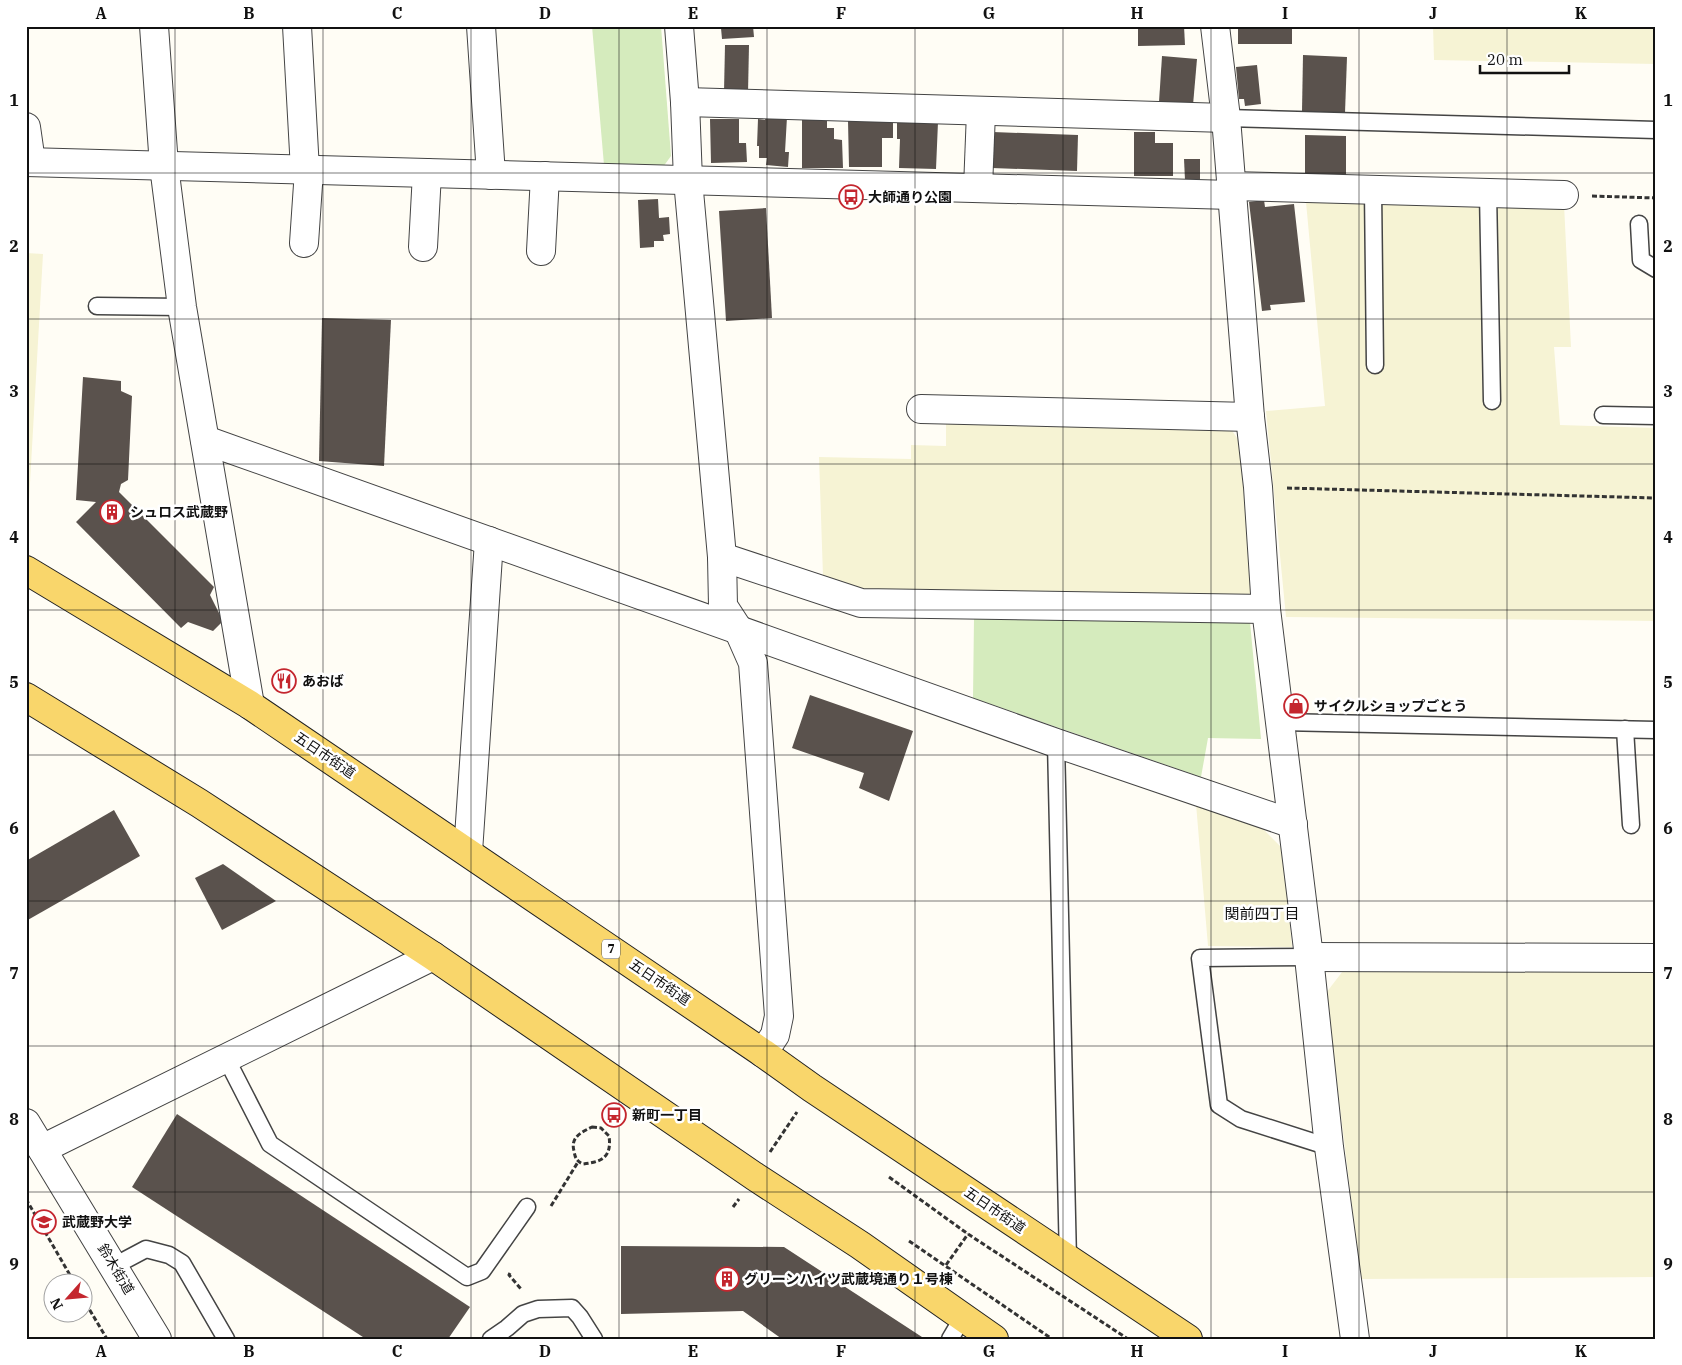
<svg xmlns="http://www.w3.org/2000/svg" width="1682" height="1365" font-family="'IBM Plex Serif','Noto Sans JP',serif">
<rect width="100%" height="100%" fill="#fffdf5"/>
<g fill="#f6f3d4">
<polygon points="1433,26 1656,26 1656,64 1434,60"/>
<polygon points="1306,202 1564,204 1571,347 1554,347 1560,425 1656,428 1656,621 1286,617 1266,411 1325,406"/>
<polygon points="26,253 43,254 28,518 26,520"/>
<polygon points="946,422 1231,429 1239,441 1253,593 1243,602 866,593 823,576 819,457 911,459 911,445 946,446"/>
<polygon points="1196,804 1262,828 1283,849 1292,947 1208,946"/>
<polygon points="1346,967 1656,968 1656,1277 1361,1279 1326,993"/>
</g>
<g fill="#d5ebbd">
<polygon points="592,26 661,26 671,156 663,167 604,165"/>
<polygon points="974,618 1250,622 1261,739 1208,738 1201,777 973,698"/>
</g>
<g fill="#5a524d">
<polygon points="726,26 753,26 754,37 722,39 721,28"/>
<polygon points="1138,26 1184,26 1185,45 1138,46"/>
<rect x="1238" y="26" width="54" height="18"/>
<polygon points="725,45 749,45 748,93 724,92"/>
<polygon points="1303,55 1347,57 1345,113 1302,111"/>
<polygon points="1162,56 1197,59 1193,105 1159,102"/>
<polygon points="1257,65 1261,104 1245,106 1244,99 1239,99 1236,67"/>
<polygon points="766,115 787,117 785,152 789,152 788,167 766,165 767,158 759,158 759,146 757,146 758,119 765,120"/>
<polygon points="710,119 739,119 739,143 746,143 747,162 711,163"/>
<polygon points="802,119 827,119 827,128 834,128 834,139 842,140 843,168 802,168"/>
<polygon points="897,120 938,122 936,169 899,168 900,139 897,139"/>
<polygon points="848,121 893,121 893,138 882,138 882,167 849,167"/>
<polygon points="993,132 1078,135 1077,171 992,168"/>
<polygon points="1134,132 1155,132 1155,143 1173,143 1173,176 1134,176"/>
<polygon points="1305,135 1346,136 1346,184 1305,184"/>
<polygon points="1184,159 1200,159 1200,180 1185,180"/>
<polygon points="658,199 659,218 669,217 670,234 663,235 664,241 654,241 654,247 640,248 638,200"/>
<polygon points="1264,200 1265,207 1294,204 1305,302 1270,305 1271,310 1262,311 1249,202"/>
<polygon points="766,208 772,318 726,321 719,211"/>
<polygon points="322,318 391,320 384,466 319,461"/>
<polygon points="83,377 121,381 121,391 132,396 128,480 121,484 119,492 214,587 210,595 223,621 213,631 188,622 181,628 76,522 96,502 76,500"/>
<polygon points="810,695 913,731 889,801 859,788 864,773 792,748"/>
<polygon points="114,810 140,856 26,921 26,861"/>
<polygon points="223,864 276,901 222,930 195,878"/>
<polygon points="177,1114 470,1307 448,1339 366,1339 132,1187"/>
<polygon points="621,1246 784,1247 922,1337 921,1339 782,1339 743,1311 621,1314"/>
</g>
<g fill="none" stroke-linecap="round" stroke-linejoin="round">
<g stroke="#444" stroke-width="19">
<g id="service">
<polyline points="1226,118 1656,130"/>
<polyline points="1373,189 1375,365"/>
<polyline points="1488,192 1492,401"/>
<polyline points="1639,224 1641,260 1656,269"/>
<polyline points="97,306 182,307"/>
<polyline points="1603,415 1656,416"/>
<polyline points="1280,722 1656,730"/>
<polyline points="1625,729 1631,825"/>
<polyline points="1056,743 1068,1260"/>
<polyline points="1309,957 1200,958 1219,1105 1241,1119 1329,1147"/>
<polyline points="226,1058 270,1144 467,1277 482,1271 527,1207"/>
<polyline points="114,1266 146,1249 169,1255 182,1263 226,1339"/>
<polyline points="491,1339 507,1328 523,1314 538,1309 572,1308 580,1317 594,1339"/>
<polyline points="950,1339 963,1317"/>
</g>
</g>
<g stroke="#444" stroke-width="30">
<g id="minor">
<polyline points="154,26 164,166 182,307 250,705"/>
<polyline points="297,26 305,170"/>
<polyline points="481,26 491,175"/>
<polyline points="679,26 685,102 688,180 722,557 723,606 738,629 753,663 779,1016 775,1035 763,1053"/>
<polyline points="1215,26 1226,118 1250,417 1258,487 1266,609 1309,957 1329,1147 1355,1339"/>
<polyline points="685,102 1226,118"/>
<polyline points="26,127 31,162"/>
<polyline points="26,162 1232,195"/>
<polyline points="1231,186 1564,195"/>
<polyline points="978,188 981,112"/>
<polyline points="304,243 309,170"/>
<polyline points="423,247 427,173"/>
<polyline points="541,251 545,176"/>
<polyline points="921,409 1250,417"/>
<polyline points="205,440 1056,743 1293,824"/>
<polyline points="722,557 861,603 1266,609"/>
<polyline points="468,852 489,541"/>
<polyline points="1309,957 1656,958"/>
<polyline points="26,1123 157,1339"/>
<polyline points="42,1149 433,956"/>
</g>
</g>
<g stroke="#222" stroke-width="30">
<g id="primary">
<polyline points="26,570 250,705 763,1053 812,1088 1188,1339"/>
<polyline points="26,697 199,803 433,956 754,1176 860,1245 994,1339"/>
</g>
</g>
<g stroke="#333" stroke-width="3" stroke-dasharray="5 2.5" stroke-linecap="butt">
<polyline points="1592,196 1656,198"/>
<polyline points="1287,488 1656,498"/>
<path d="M 592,1127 L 601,1128 L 609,1136 C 612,1157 602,1162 583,1164 C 576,1161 575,1157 574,1151 C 570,1137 582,1132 592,1127 Z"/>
<polyline points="770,1152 797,1112"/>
<polyline points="889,1177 968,1234 1128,1339"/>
<polyline points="26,1199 74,1282"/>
<polyline points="551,1206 578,1162"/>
<polyline points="733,1207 739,1199"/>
<polyline points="909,1241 1052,1339"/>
<polyline points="946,1265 968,1234"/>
<polyline points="510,1273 509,1275 521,1289"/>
<polyline points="82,1297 107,1339"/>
</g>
<use href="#service" stroke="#fff" stroke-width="16"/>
<use href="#minor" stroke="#fff" stroke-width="28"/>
<use href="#primary" stroke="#f9d66b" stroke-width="28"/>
</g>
<path fill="none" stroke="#111" stroke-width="1" stroke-opacity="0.55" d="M 175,26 L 175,1339M 323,26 L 323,1339M 471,26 L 471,1339M 619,26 L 619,1339M 767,26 L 767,1339M 915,26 L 915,1339M 1063,26 L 1063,1339M 1211,26 L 1211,1339M 1359,26 L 1359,1339M 1507,26 L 1507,1339M 26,173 L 1656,173M 26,319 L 1656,319M 26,464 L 1656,464M 26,610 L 1656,610M 26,755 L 1656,755M 26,901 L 1656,901M 26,1046 L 1656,1046M 26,1192 L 1656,1192"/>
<defs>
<g id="bus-ring" transform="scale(1.25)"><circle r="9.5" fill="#fff" stroke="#c4262e" stroke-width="1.5"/><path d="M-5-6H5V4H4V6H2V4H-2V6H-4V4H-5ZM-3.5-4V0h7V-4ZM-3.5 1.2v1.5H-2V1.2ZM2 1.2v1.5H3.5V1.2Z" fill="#c4262e"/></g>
<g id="building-ring" transform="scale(1.25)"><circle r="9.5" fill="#fff" stroke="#c4262e" stroke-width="1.5"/><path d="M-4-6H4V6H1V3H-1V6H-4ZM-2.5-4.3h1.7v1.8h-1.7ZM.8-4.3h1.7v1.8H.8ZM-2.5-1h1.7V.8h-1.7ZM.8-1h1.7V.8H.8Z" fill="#c4262e"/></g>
<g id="restaurant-ring" transform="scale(1.25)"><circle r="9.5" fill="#fff" stroke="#c4262e" stroke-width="1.5"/><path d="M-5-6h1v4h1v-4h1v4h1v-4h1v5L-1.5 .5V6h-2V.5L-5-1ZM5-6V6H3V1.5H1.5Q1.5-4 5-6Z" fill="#c4262e"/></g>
<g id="shop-ring" transform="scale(1.25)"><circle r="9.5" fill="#fff" stroke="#c4262e" stroke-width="1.5"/><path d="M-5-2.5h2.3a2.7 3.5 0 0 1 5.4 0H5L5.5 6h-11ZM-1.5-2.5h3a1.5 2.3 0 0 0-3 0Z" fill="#c4262e"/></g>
<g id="university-ring" transform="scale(1.25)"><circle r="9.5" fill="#fff" stroke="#c4262e" stroke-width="1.5"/><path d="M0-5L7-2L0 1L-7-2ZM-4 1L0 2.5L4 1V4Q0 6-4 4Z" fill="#c4262e"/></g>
</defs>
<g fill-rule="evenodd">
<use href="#bus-ring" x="851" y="197"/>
<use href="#building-ring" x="112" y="512"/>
<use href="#restaurant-ring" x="284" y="681"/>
<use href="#shop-ring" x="1296" y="706"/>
<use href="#bus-ring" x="614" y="1115"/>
<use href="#university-ring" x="44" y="1222"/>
<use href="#building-ring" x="727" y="1279"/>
</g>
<g text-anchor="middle" stroke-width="5" stroke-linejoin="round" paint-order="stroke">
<rect fill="#fff" stroke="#585858" stroke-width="1" x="602" y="939.5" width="18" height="19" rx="4"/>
<g font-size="12" font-weight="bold" fill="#111">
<text x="611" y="953">7</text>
</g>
<g font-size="14" font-weight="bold" fill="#111" stroke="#fff" text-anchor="start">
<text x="868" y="202">大師通り公園</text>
<text x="130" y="517">シュロス武蔵野</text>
<text x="302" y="686">あおば</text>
<text x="1314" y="711">サイクルショップごとう</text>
<text x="632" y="1120">新町一丁目</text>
<text x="62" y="1227">武蔵野大学</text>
<text x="744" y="1284">グリーンハイツ武蔵境通り１号棟</text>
</g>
<g font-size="14" fill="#111" stroke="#fff">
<text transform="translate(325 755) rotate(34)" y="5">五日市街道</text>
<text transform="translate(660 982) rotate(34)" y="5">五日市街道</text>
<text transform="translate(995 1210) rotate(34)" y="5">五日市街道</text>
<text transform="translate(116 1269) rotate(59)" y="5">鈴木街道</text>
</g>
<g font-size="15" fill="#111" stroke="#fff">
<text x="1262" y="919">関前四丁目</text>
</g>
</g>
<rect width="1682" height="1365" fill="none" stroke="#ffffff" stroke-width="55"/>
<g transform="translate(68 1298) rotate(243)"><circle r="24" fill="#ffffff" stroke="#a0a0a0"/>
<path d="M0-4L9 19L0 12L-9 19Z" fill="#c4262e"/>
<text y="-8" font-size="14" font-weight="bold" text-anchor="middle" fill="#111111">N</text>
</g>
<path d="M1480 65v8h89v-8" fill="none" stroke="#111111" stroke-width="2.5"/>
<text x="1487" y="65" font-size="15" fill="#111111" stroke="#ffffff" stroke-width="4" paint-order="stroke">20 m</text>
<rect x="28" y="28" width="1626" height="1310" fill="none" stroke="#111" stroke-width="2"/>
<g font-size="16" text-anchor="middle" font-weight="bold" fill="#111">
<text x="101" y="19">A</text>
<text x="249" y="19">B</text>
<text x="397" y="19">C</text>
<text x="545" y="19">D</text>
<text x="693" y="19">E</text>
<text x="841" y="19">F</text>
<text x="989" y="19">G</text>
<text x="1137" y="19">H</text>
<text x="1285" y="19">I</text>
<text x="1433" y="19">J</text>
<text x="1581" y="19">K</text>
<text x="14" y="106">1</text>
<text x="1668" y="106">1</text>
<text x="14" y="252">2</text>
<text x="1668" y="252">2</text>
<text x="14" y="397">3</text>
<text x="1668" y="397">3</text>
<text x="14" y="543">4</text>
<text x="1668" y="543">4</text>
<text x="14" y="688">5</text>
<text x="1668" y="688">5</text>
<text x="14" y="834">6</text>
<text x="1668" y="834">6</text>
<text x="14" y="979">7</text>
<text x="1668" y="979">7</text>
<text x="14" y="1125">8</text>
<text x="1668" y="1125">8</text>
<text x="14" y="1270">9</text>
<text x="1668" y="1270">9</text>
<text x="101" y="1357">A</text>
<text x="249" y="1357">B</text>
<text x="397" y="1357">C</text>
<text x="545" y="1357">D</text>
<text x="693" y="1357">E</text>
<text x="841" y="1357">F</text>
<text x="989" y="1357">G</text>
<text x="1137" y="1357">H</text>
<text x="1285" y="1357">I</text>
<text x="1433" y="1357">J</text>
<text x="1581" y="1357">K</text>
</g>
</svg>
